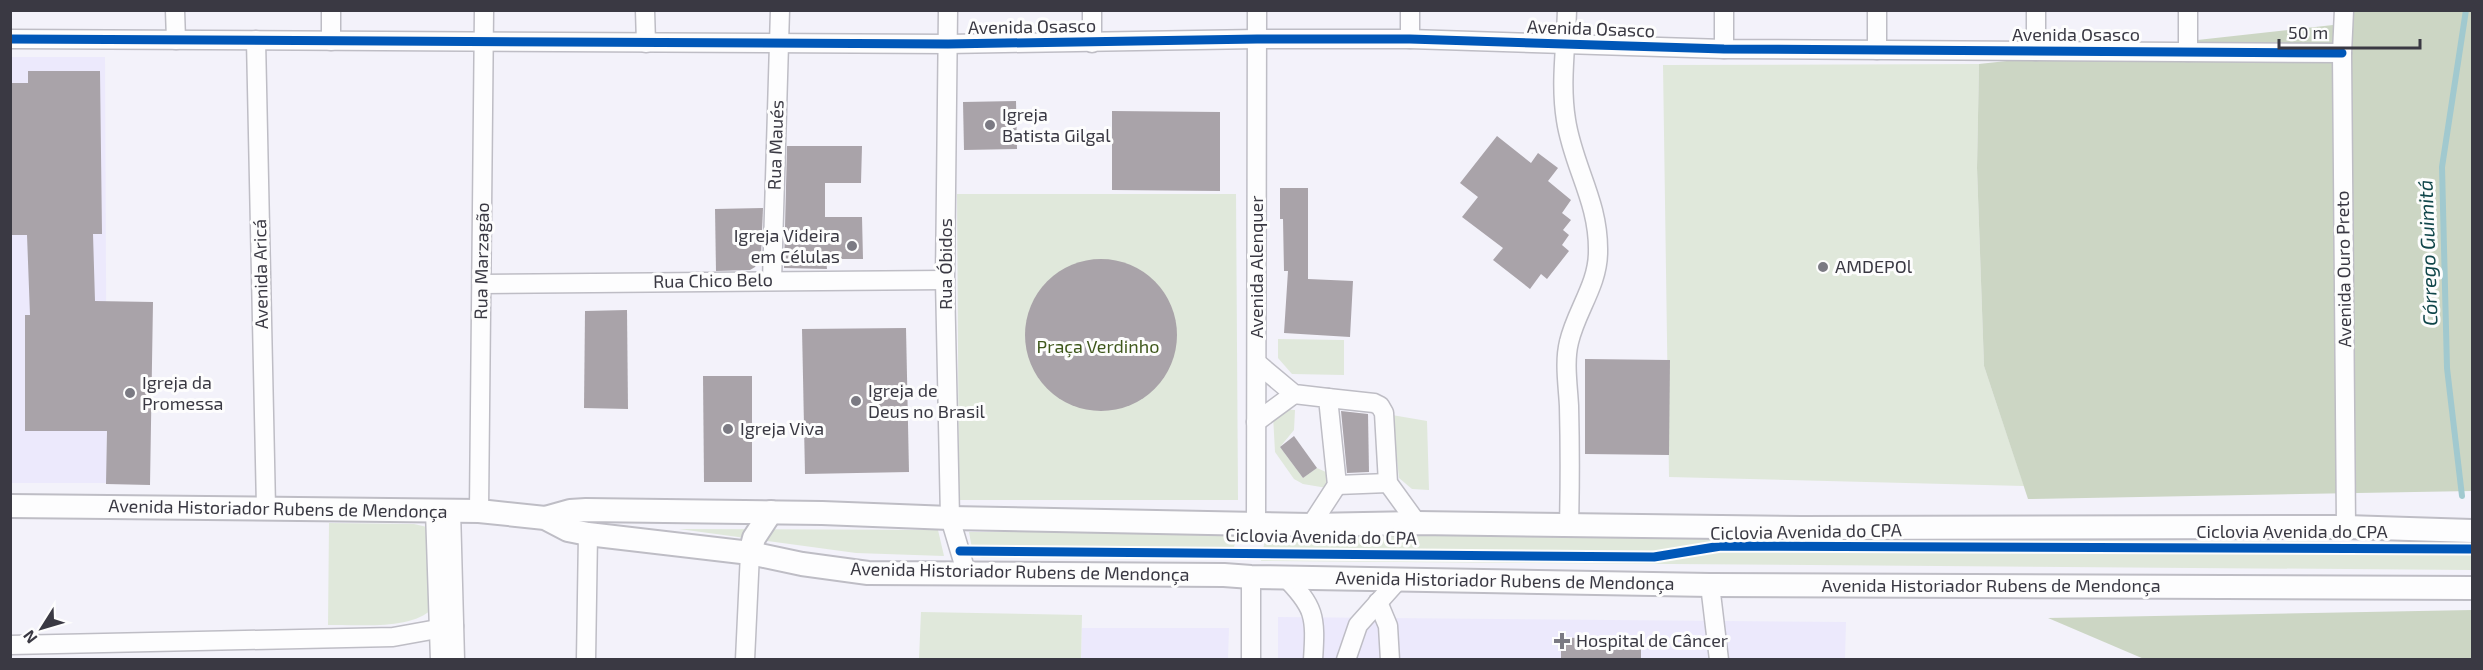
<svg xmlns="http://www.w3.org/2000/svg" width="2483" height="670" font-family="'Exo 2',sans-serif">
<rect width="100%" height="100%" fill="#f3f2fa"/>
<g fill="#ece9fc">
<polygon points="11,57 105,57 107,483 11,483"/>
<polygon points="1278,617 1846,622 1845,659 1278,660"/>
<polygon points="1082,628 1229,628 1228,659 1081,660"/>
</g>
<g fill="#e0e8db">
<polygon points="1979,64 1977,168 1984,366 2024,486 1669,477 1663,65"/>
<polygon points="957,194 1236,194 1238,500 959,500"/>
<polygon points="1278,339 1344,340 1344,375 1292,374 1278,358"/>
<polygon points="1281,409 1295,410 1294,430 1280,447 1303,478 1317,468 1328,473 1327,488 1303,484 1294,479 1275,452 1273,415"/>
<polygon points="1392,415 1427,421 1429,490 1412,489 1399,478"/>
<path d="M 329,523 L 414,524 L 427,527 L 433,608 C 411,631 359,624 328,625 Z"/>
<polygon points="679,529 938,530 944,556 856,553"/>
<polygon points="969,532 1238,532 1231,558 982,558 973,554"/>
<polygon points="1266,534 2472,543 2472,570 1261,561"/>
<polygon points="921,612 1082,615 1081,659 919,659"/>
</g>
<g fill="#ccd6c4">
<polygon points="2342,11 2472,11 2472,491 2028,499 1984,366 1977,168 1979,64 2333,25"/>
<polygon points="2472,610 2472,660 2144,659 2048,618"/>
</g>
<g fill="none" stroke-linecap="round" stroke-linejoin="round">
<polyline stroke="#a1c9cf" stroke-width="6" points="2462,496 2447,368 2442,167 2466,10"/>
</g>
<g fill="#a9a3a9">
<polygon points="28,71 100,71 102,234 93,234 95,301 153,302 150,485 106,484 107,431 25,431 25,315 30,315 27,235 10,235 10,83 28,83"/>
<polygon points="1016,101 1017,149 964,150 963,102"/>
<polygon points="1112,111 1220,112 1220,191 1112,190"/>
<polygon points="1497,136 1531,163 1538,153 1558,168 1548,181 1571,200 1562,213 1571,220 1563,230 1569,235 1562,245 1569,251 1547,279 1541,274 1530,289 1493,260 1503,248 1462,217 1478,197 1460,183"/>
<polygon points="787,146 862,146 861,183 825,183 825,217 862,217 863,259 826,259 827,269 784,268"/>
<polygon points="1280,188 1308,188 1308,279 1353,281 1350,337 1284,333 1288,271 1284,271 1283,219 1280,219"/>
<polygon points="763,208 761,256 755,267 750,270 716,271 715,209"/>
<circle cx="1101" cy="335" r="76"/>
<polygon points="627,310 628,409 584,408 585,311"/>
<polygon points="906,328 909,472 805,474 802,329"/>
<polygon points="1585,359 1670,360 1669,455 1585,454"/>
<polygon points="703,376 752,376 752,482 704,482"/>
<polygon points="1341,411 1368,414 1369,472 1347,473"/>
<polygon points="1294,436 1317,468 1303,478 1280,447"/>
<polygon points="1641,637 1641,660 1561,660 1561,638"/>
</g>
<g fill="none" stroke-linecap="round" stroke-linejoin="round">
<g stroke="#bebdc5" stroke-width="21">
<g id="minor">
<polyline points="175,10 176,40"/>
<polyline points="331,10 331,41"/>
<polyline points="645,10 646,43"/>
<polyline points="948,10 945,280 950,518 967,575"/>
<path d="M 1567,10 C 1566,47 1560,83 1566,120 C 1573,167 1599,201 1598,252 C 1598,285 1576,311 1569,342 C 1564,362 1568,386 1569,406 C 1570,446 1570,485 1569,525"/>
<polyline points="1877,10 1877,50"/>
<polyline points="2036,10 2036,51"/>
<polyline points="2344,10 2342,53 2346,527"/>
<polyline points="10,39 948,44 1257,39 1410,39 1724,49 2342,53"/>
<polyline points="1410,39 1410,10"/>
<polyline points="256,40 266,508"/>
<polyline points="1092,43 1092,10"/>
<polyline points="1724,49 1724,10"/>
<polyline points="2188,52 2188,10"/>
<polyline points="772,280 780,10"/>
<polyline points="482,284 945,280"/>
<polyline points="1257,363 1294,394 1328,398 1337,485 1311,525"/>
<polyline points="1328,398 1374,403 1380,406 1384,413 1388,483 1417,523"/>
<polyline points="1256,422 1294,394"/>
<polyline points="1337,485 1388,483"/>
<polyline points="451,510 455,660"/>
<polyline points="435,511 440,660"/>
<polyline points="479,511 484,10"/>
<polyline points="1256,523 1257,10"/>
<path d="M 1284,576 C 1315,607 1316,616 1313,660"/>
<polyline points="1710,585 1719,660"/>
<polyline points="1378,602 1388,626 1390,660"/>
<polyline points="10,645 393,637 454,626"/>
<polyline points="586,660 588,534"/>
<polyline points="745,660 750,553"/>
<polyline points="1251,660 1251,577"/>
<polyline points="1346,660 1358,625 1400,578"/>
</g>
</g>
<g stroke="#bebdc5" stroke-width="26">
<g id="major">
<polyline points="10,506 479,511 545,518 568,530 588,534 750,553 802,564 868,573 1224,575 1251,577 1710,585 2472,588"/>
<polyline points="545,518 570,511 586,510 822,513 950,518 1311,525 1417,523 1801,528 2346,527 2472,531"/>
<polyline points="750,553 754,538 771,512"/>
</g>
</g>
<use href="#minor" stroke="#fdfdfe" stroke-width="18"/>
<use href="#major" stroke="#fdfdfe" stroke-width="22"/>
<g stroke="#fdfdfd" stroke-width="13">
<g id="cycleway">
<polyline points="10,39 948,44 1257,39 1410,39 1724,49 2342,53"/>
<polyline points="960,551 1654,557 1721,546 2472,549"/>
</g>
</g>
<use href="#cycleway" stroke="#0057b8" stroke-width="9"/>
</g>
<g fill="#7b7a83" stroke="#fdfdfd" stroke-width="2">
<circle cx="990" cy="125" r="6"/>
<circle cx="852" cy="246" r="6"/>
<circle cx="1823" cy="267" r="6"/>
<circle cx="130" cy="393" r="6"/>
<circle cx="856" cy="401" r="6"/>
<circle cx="728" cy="429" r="6"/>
<path d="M1559 632h6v6h6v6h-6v6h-6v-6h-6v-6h6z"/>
</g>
<g text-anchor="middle" stroke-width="6" stroke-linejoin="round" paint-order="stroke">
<g font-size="18" fill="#3a3943" stroke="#fdfdfd">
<text transform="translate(1032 27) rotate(-1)" y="6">Avenida Osasco</text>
<text transform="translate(1591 29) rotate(2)" y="6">Avenida Osasco</text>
<text x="2076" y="41">Avenida Osasco</text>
<text transform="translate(776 145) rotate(-88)" y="6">Rua Maués</text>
<text transform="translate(482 261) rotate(-89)" y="6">Rua Marzagão</text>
<text transform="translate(946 264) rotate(-90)" y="6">Rua Óbidos</text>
<text transform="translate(1257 267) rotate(-90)" y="6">Avenida Alenquer</text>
<text transform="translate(2344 269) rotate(-91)" y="6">Avenida Ouro Preto</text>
<text transform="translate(261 274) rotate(-91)" y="6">Avenida Aricá</text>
<text transform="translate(713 281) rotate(-1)" y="6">Rua Chico Belo</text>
<text transform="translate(278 509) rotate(1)" y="6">Avenida Historiador Rubens de Mendonça</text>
<text transform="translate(1806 532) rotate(-1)" y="6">Ciclovia Avenida do CPA</text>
<text x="2292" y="538">Ciclovia Avenida do CPA</text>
<text transform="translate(1321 537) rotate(1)" y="6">Ciclovia Avenida do CPA</text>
<text transform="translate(1020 572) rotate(1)" y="6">Avenida Historiador Rubens de Mendonça</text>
<text transform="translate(1505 581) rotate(1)" y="6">Avenida Historiador Rubens de Mendonça</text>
<text x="1991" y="592">Avenida Historiador Rubens de Mendonça</text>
</g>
<g font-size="18" fill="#3a3943" stroke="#fdfdfd" text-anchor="start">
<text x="1002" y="121">Igreja<tspan x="1002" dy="21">Batista Gilgal</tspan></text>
<text x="840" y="242" text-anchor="end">Igreja Videira<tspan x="840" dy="21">em Células</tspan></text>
<text x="1835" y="273">AMDEPOl</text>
<text x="142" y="389">Igreja da<tspan x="142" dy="21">Promessa</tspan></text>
<text x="868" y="397">Igreja de<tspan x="868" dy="21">Deus no Brasil</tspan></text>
<text x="740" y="435">Igreja Viva</text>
<text x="1576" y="647">Hospital de Câncer</text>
</g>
<g font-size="18" fill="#3f581c" stroke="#fdfdfd">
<text x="1098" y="353">Praça Verdinho</text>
</g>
<g font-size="20" font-style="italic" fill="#10464a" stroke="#fdfdfd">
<text transform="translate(2428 253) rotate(-92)" y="7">Córrego Guimitá</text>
</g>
</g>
<rect width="2483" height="670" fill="none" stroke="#3a3943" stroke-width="24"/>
<g transform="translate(42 628) rotate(233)" stroke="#fdfdfd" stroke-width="4.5" paint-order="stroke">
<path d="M0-4.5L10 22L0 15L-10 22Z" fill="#3a3943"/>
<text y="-9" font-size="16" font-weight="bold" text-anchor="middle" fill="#3a3943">N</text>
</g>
<path d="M2279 39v9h141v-9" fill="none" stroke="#3a3943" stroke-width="3"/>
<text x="2288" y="39" font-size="18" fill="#3a3943" stroke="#fdfdfd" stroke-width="4.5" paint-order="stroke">50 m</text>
</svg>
